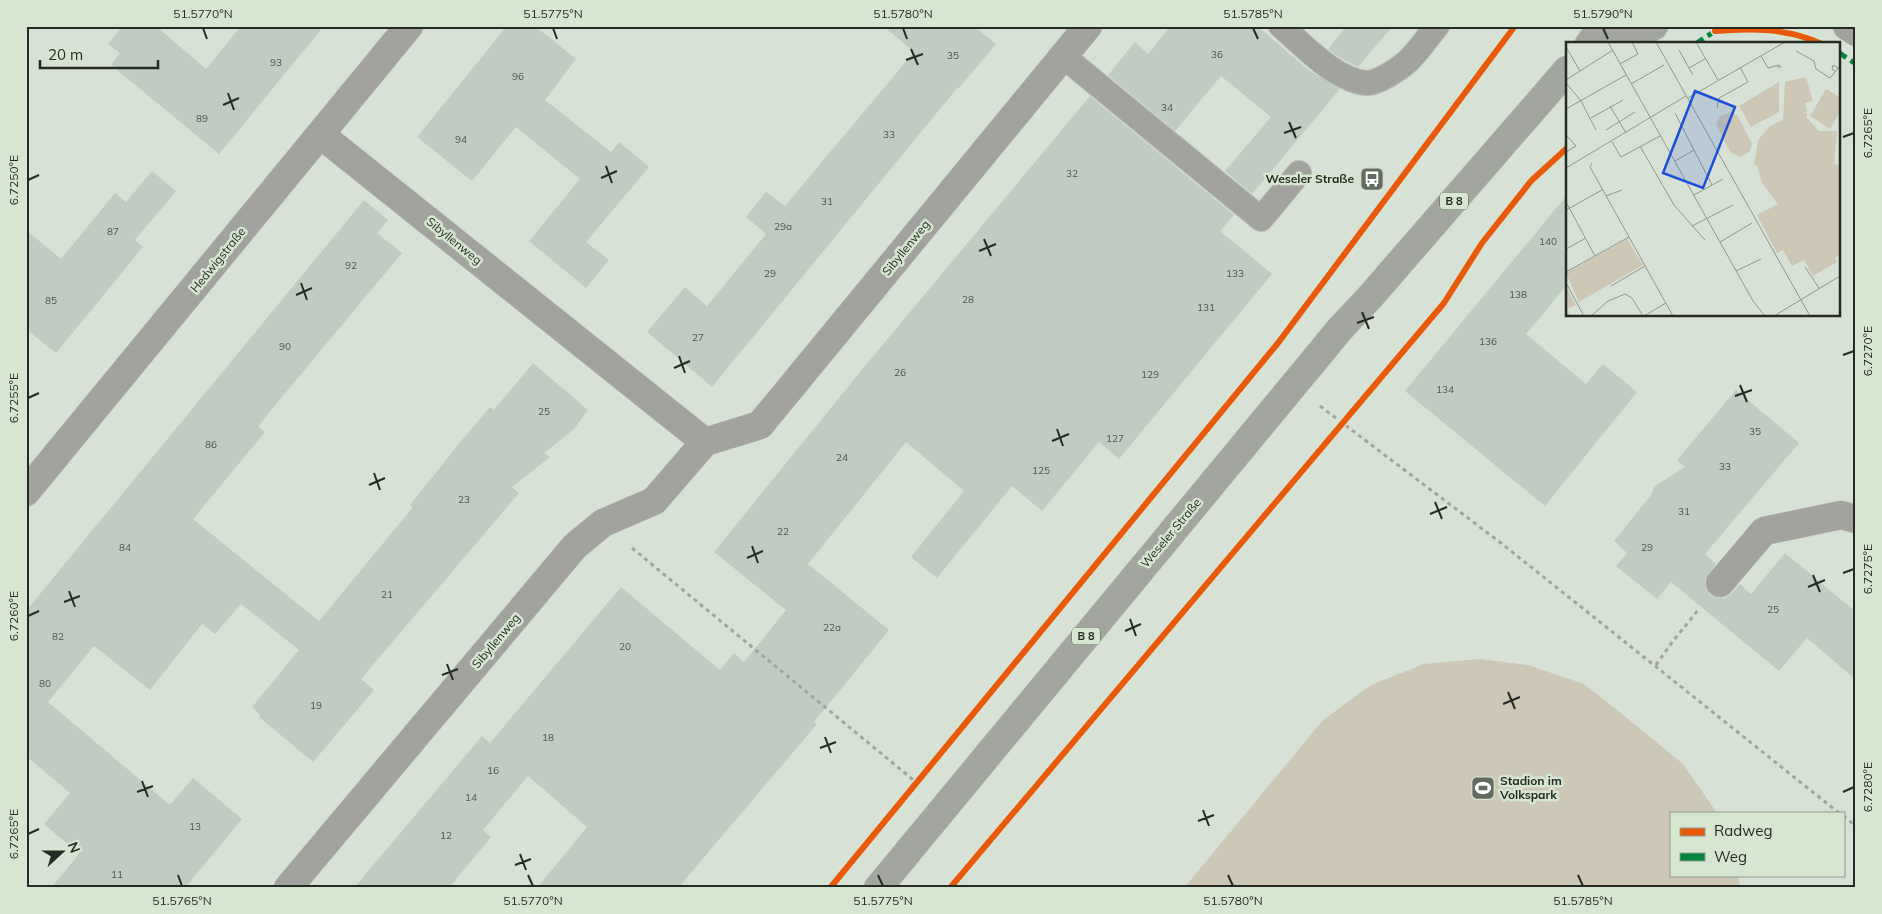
<svg xmlns="http://www.w3.org/2000/svg" width="1882" height="914" font-family="Mulish,sans-serif">
<rect width="100%" height="100%" fill="#d8e1d5"/>
<polygon fill="#cdc7b6" points="1479,659 1528,665 1584,684 1622,714 1683,764 1717,813 1671,813 1671,875 1737,875 1741,888 1184,888 1323,720 1371,685 1424,664"/>
<g fill="#c0cbc2">
<polygon points="123,26 156,26 206,69 241,26 324,26 219,154 111,65 120,53 108,44"/>
<polygon points="507,26 535,26 576,59 545,100 611,152 619,142 649,167 586,242 609,260 586,288 529,241 580,179 516,127 472,181 417,137"/>
<polygon points="883,26 974,26 996,44 959,88 958,87 712,387 647,332 685,287 707,306 766,234 746,217 766,192 785,206 914,52"/>
<polygon points="1171,26 1257,26 1310,71 1340,89 1252,194 1225,171 1271,117 1221,76 1175,131 1108,75 1135,42 1148,54"/>
<polygon points="1347,26 1393,26 1358,67 1340,58 1328,49"/>
<polygon points="1090,96 1234,215 1220,231 1272,274 1119,459 1099,442 1042,511 1012,486 937,578 911,557 964,491 906,442 808,564 889,630 814,722 817,724 678,888 537,888 587,827 528,776 483,830 491,837 449,888 354,888 482,736 490,743 621,587 720,670 734,653 744,662 786,610 714,552 860,372"/>
<polygon points="152,171 176,191 135,240 143,247 56,353 26,329 26,230 61,259 115,193 126,202"/>
<polygon points="1567,195 1567,285 1526,334 1586,384 1603,364 1637,392 1545,506 1405,391"/>
<polygon points="364,200 388,220 377,233 402,253 258,426 265,432 193,519 319,621 413,507 410,505 458,445 490,407 494,410 533,363 588,410 574,429 544,453 550,457 512,487 519,493 361,679 374,690 313,762 259,717 260,715 252,707 299,650 241,604 215,634 202,624 150,690 94,646 48,702 170,805 193,778 242,819 185,888 51,888 79,854 44,824 70,793 26,756 26,611"/>
<polygon points="1736,390 1799,443 1705,554 1716,564 1705,580 1706,589 1710,595 1718,598 1725,598 1732,593 1740,584 1751,594 1785,553 1856,612 1856,680 1807,638 1779,671 1671,582 1657,599 1616,566 1627,553 1614,541 1651,495 1655,486 1685,467 1677,460"/>
</g>
<g fill="none" stroke-linecap="round" stroke-linejoin="round">
<g stroke="#b9bfb6" stroke-width="26">
<g id="service">
<path d="M 1281,26 C 1303,45 1336,81 1367,83 C 1378,83 1399,69 1407,62 C 1418,52 1427,38 1437,26"/>
<polyline points="1063,56 1261,219 1299,173"/>
</g>
</g>
<g stroke="#b9bfb6" stroke-width="29">
<g id="minor">
<polyline points="321,135 705,442"/>
<polyline points="26,492 409,26"/>
<polyline points="1720,583 1764,531 1841,515 1856,519"/>
<polyline points="288,888 575,546 603,523 654,501 705,442 760,425 1088,26"/>
</g>
</g>
<g stroke="#b9bfb6" stroke-width="29">
<polyline id="secondary" points="1847,26 1856,32"/>
</g>
<g stroke="#b9bfb6" stroke-width="29">
<g id="primary">
<polyline points="1589,44 1603,26"/>
<polyline points="1616,44 1654,26"/>
<polyline points="878,888 1340,329 1370,297 1567,70"/>
</g>
</g>
<g stroke="#a1a59e" stroke-width="3" stroke-dasharray="4 4" stroke-linecap="butt">
<polyline points="1320,406 1501,543 1839,813"/>
<polyline points="632,548 917,783"/>
<polyline points="1656,665 1673,641 1699,609"/>
<polyline points="1843,816 1856,826"/>
</g>
<use href="#service" stroke="#a2a39f" stroke-width="24"/>
<use href="#minor" stroke="#a2a39f" stroke-width="28"/>
<use href="#secondary" stroke="#a1a29c" stroke-width="28"/>
<use href="#primary" stroke="#a2a69e" stroke-width="28"/>
<g stroke="#00873e" stroke-width="5" stroke-dasharray="10 5" stroke-linecap="butt">
<polyline points="1695,44 1715,31 1713,28"/>
<polyline points="1838,52 1856,64"/>
</g>
<g stroke="#d6e6d0" stroke-width="9">
<g id="cycleway">
<path d="M 1715,31 C 1750,28 1788,28 1822,44"/>
<polyline points="830,888 1278,343 1515,26"/>
<polyline points="950,888 1444,303 1482,243 1531,181 1567,148"/>
</g>
</g>
<use href="#cycleway" stroke="#e8590c" stroke-width="6"/>
</g>
<path fill="none" stroke="#252b23" stroke-width="2" d="M 203,28 L 207,39M 553,28 L 557,39M 903,28 L 907,39M 1253,28 L 1258,39M 1603,28 L 1608,39M 911,49 L 918,65M 906,60 L 923,54M 228,93 L 234,110M 223,105 L 239,98M 1289,122 L 1296,138M 1284,133 L 1301,127M 1843,137 L 1854,133M 606,166 L 612,183M 601,178 L 617,171M 28,180 L 39,175M 984,239 L 991,256M 979,251 L 996,244M 301,283 L 307,300M 296,295 L 312,288M 1362,312 L 1369,329M 1357,323 L 1374,317M 1843,355 L 1854,351M 679,356 L 685,373M 674,368 L 690,361M 1740,385 L 1747,402M 1735,396 L 1752,390M 28,398 L 39,393M 1057,429 L 1063,446M 1052,441 L 1069,434M 374,473 L 380,490M 369,485 L 385,478M 1435,502 L 1442,519M 1430,514 L 1447,507M 752,546 L 758,563M 747,558 L 763,551M 1843,573 L 1854,569M 1813,575 L 1820,592M 1808,587 L 1825,580M 69,591 L 75,607M 64,602 L 80,596M 28,616 L 39,611M 1130,619 L 1136,636M 1125,631 L 1141,624M 447,664 L 453,680M 442,675 L 458,669M 1508,692 L 1515,709M 1503,704 L 1520,697M 825,737 L 831,753M 820,748 L 836,742M 142,781 L 148,797M 137,792 L 153,786M 1843,792 L 1854,787M 1203,810 L 1209,826M 1198,821 L 1214,815M 28,834 L 39,829M 520,854 L 526,870M 515,865 L 531,859M 178,875 L 182,886M 528,875 L 533,886M 878,875 L 883,886M 1228,875 L 1233,886M 1578,875 L 1583,886"/>
<defs>
<g id="bus-square" transform="scale(1.25)"><rect x="-9" y="-9" width="18" height="18" rx="4" fill="#646b61" stroke="#d6e6d0"/><path d="M-5-6H5V4H4V6H2V4H-2V6H-4V4H-5ZM-3.5-4V0h7V-4ZM-3.5 1.2v1.5H-2V1.2ZM2 1.2v1.5H3.5V1.2Z" fill="#fff"/></g>
<g id="stadium-square" transform="scale(1.25)"><rect x="-9" y="-9" width="18" height="18" rx="4" fill="#646b61" stroke="#d6e6d0"/><path d="M0-5a6.5 5 0 1 0 0 10a6.5 5 0 1 0 0-10ZM-3.5-1.8h7v3.6h-7Z" fill="#fff"/></g>
</defs>
<g fill-rule="evenodd">
<use href="#bus-square" x="1372" y="179"/>
<use href="#stadium-square" x="1483" y="788"/>
</g>
<g text-anchor="middle" stroke-width="5" stroke-linejoin="round" paint-order="stroke">
<g font-size="10" fill="#4d554c">
<text x="1217" y="58">36</text>
<text x="953" y="59">35</text>
<text x="276" y="66">93</text>
<text x="518" y="80">96</text>
<text x="1167" y="111">34</text>
<text x="202" y="122">89</text>
<text x="889" y="138">33</text>
<text x="461" y="143">94</text>
<text x="1072" y="177">32</text>
<text x="827" y="205">31</text>
<text x="783" y="230">29a</text>
<text x="113" y="235">87</text>
<text x="1548" y="245">140</text>
<text x="351" y="269">92</text>
<text x="770" y="277">29</text>
<text x="1235" y="277">133</text>
<text x="1518" y="298">138</text>
<text x="968" y="303">28</text>
<text x="51" y="304">85</text>
<text x="1206" y="311">131</text>
<text x="698" y="341">27</text>
<text x="1488" y="345">136</text>
<text x="285" y="350">90</text>
<text x="900" y="376">26</text>
<text x="1150" y="378">129</text>
<text x="1445" y="393">134</text>
<text x="544" y="415">25</text>
<text x="1755" y="435">35</text>
<text x="1115" y="442">127</text>
<text x="211" y="448">86</text>
<text x="842" y="461">24</text>
<text x="1725" y="470">33</text>
<text x="1041" y="474">125</text>
<text x="464" y="503">23</text>
<text x="1684" y="515">31</text>
<text x="783" y="535">22</text>
<text x="125" y="551">84</text>
<text x="1647" y="551">29</text>
<text x="387" y="598">21</text>
<text x="1773" y="613">25</text>
<text x="832" y="631">22a</text>
<text x="58" y="640">82</text>
<text x="625" y="650">20</text>
<text x="45" y="687">80</text>
<text x="316" y="709">19</text>
<text x="548" y="741">18</text>
<text x="493" y="774">16</text>
<text x="471" y="801">14</text>
<text x="195" y="830">13</text>
<text x="446" y="839">12</text>
<text x="117" y="878">11</text>
</g>
<g fill="#d6e6d0" stroke="#5a6357" stroke-width="1">
<rect x="1440" y="192.5" width="28" height="17" rx="4"/>
<rect x="1072" y="627.5" width="28" height="17" rx="4"/>
</g>
<g font-size="11" font-weight="bold" fill="#252b23">
<text x="1454" y="205">B 8</text>
<text x="1086" y="640">B 8</text>
</g>
<g font-size="12" font-weight="bold" fill="#252b23" stroke="#d6e6d0" text-anchor="end">
<text x="1354" y="183">Weseler Straße</text>
<text x="1500" y="785" text-anchor="start">Stadion im<tspan x="1500" dy="14">Volkspark</tspan></text>
</g>
<g font-size="12" fill="#252b23" stroke="#d6e6d0">
<text transform="translate(454 241) rotate(39)" y="4">Sibyllenweg</text>
<text transform="translate(906 248) rotate(-51)" y="4">Sibyllenweg</text>
<text transform="translate(218 260) rotate(-51)" y="4">Hedwigstraße</text>
<text transform="translate(1171 533) rotate(-50)" y="4">Weseler Straße</text>
<text transform="translate(496 641) rotate(-50)" y="4">Sibyllenweg</text>
</g>
</g>
<g transform="translate(1566 42)">
<rect width="274" height="274" fill="#d8e1d5"/>
<path d="M 240,35 L 247,59 L 239,61 L 241,69 L 237,71 L 241,71 L 241,76 L 253,89 L 271,89 L 268,122 L 274,123 L 274,214 L 269,215 L 271,220 L 247,234 L 238,218 L 226,224 L 217,208 L 211,211 L 191,173 L 212,162 L 196,141 L 191,123 L 188,123 L 192,98 L 204,84 L 217,78 L 219,40 ZM 213,40 L 213,70 L 185,85 L 173,64 ZM 260,47 L 274,55 L 274,70 L 264,87 L 244,74 ZM 165,70 L 172,74 L 186,102 L 183,110 L 174,115 L 165,111 L 150,83 L 154,74 ZM 61,197 L 77,223 L 13,260 L 0,231 ZM 0,245 L 10,263 L 1,267 L 5,274 L 0,274 Z" fill="#cdc7b6"/>
<path fill="none" stroke="#90988e" stroke-width="1" d="M 42,0 L 187,259 L 199,274M 90,0 L 244,274M 130,0 L 152,38M 0,5 L 14,29 L 47,8M 113,8 L 123,26M 230,9 L 248,19 L 250,27 L 264,36 L 274,24M 195,14 L 202,26 L 213,23 L 215,25 L 211,25M 54,22 L 72,12 L 66,0M 269,29 L 266,27 L 267,23 L 274,27M 127,33 L 123,26 L 139,17M 0,38 L 14,29M 0,41 L 15,59 L 30,88M 65,42 L 98,23M 122,56 L 219,0M 44,64 L 60,91M 151,66 L 153,56 L 182,40 L 174,25M 0,67 L 60,33M 109,71 L 146,143M 25,76 L 57,58M 40,88 L 69,70M 0,93 L 10,104 L 0,110M 46,100 L 55,115 L 94,94M 74,104 L 108,163 L 139,198M 109,119 L 128,108M 26,121 L 24,125 L 107,274M 0,126 L 120,54M 128,153 L 157,137M 40,154 L 56,148M 0,160 L 29,214M 0,168 L 36,148M 126,184 L 167,163M 154,200 L 186,181M 0,207 L 20,196M 239,225 L 253,246M 170,229 L 195,217M 0,230 L 63,195M 0,241 L 18,274M 45,244 L 79,224M 25,274 L 42,259 L 59,252 L 66,256 L 77,274M 78,274 L 100,261M 208,274 L 274,234"/>
<path fill="#1d4ed8" fill-opacity="0.15" stroke="#1d4ed8" stroke-width="2.5" d="M 129,49 L 169,65 L 137,146 L 97,131 Z"/>
<rect width="274" height="274" fill="none" stroke="#252b23" stroke-width="2.5"/>
</g>
<rect width="1882" height="914" fill="none" stroke="#d6e6d0" stroke-width="55"/>
<rect x="1670" y="812" width="175" height="65" fill="#d6e6d0" stroke="#8f9b8b"/>
<rect x="1680" y="828" width="25" height="8" fill="#e8590c" stroke="#8f9b8b"/>
<text x="1714" y="836" font-size="15" fill="#252b23">Radweg</text>
<rect x="1680" y="853" width="25" height="8" fill="#00873e" stroke="#8f9b8b"/>
<text x="1714" y="862" font-size="15" fill="#252b23">Weg</text>
<g transform="translate(62 852) rotate(69)" stroke="#d6e6d0" stroke-width="4" paint-order="stroke">
<path d="M0-4L9 19L0 12L-9 19Z" fill="#252b23"/>
<text y="-8" font-size="14" font-weight="bold" text-anchor="middle" fill="#252b23">N</text>
</g>
<path d="M40 60v8h118v-8" fill="none" stroke="#252b23" stroke-width="2.5"/>
<text x="48" y="60" font-size="15" fill="#252b23" stroke="#d6e6d0" stroke-width="4" paint-order="stroke">20 m</text>
<rect x="28" y="28" width="1826" height="858" fill="none" stroke="#252b23" stroke-width="2"/>
<g font-size="12" text-anchor="middle" fill="#252b23">
<text x="203" y="18">51.5770°N</text>
<text x="553" y="18">51.5775°N</text>
<text x="903" y="18">51.5780°N</text>
<text x="1253" y="18">51.5785°N</text>
<text x="1603" y="18">51.5790°N</text>
<text transform="translate(1868 133) rotate(-90)" y="4">6.7265°E</text>
<text transform="translate(14 180) rotate(-90)" y="4">6.7250°E</text>
<text transform="translate(1868 351) rotate(-90)" y="4">6.7270°E</text>
<text transform="translate(14 398) rotate(-90)" y="4">6.7255°E</text>
<text transform="translate(1868 569) rotate(-90)" y="4">6.7275°E</text>
<text transform="translate(14 616) rotate(-90)" y="4">6.7260°E</text>
<text transform="translate(1868 787) rotate(-90)" y="4">6.7280°E</text>
<text transform="translate(14 834) rotate(-90)" y="4">6.7265°E</text>
<text x="182" y="905">51.5765°N</text>
<text x="533" y="905">51.5770°N</text>
<text x="883" y="905">51.5775°N</text>
<text x="1233" y="905">51.5780°N</text>
<text x="1583" y="905">51.5785°N</text>
</g>
</svg>
